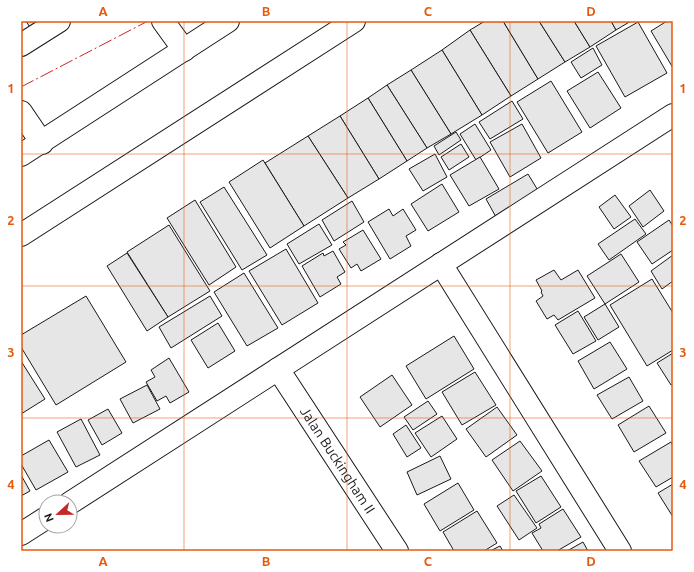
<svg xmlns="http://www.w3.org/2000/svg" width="694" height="572" font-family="Ubuntu,sans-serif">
<rect width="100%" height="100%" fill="#fff"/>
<g fill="#e6e6e6" stroke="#1a1a1a">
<polygon points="26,21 44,21 31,29"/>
<polygon points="485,21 503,21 538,79 511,96 470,30"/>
<polygon points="503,21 539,21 565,62 538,79"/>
<polygon points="539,21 574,21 590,47 565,62"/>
<polygon points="574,21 611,21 616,30 590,47"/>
<polygon points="611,21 631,21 616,30"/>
<polygon points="667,21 673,21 673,68 651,31"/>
<polygon points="638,22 667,73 625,97 596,46"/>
<polygon points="470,30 511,96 482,115 442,50"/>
<polygon points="593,48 602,65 581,78 571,62"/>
<polygon points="442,50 482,115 451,134 411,70"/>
<polygon points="411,70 451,134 427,148 387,85"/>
<polygon points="598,72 621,108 590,128 567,91"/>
<polygon points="551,81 582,132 548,153 517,102"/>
<polygon points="387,85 427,148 407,161 368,98"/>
<polygon points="368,98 407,161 379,179 340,116"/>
<polygon points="512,101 523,119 490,139 479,122"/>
<polygon points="340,116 379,179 348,198 308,136"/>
<polygon points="475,124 491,150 476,160 460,134"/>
<polygon points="522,124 541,158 510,177 490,142"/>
<polygon points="456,132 461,140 439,155 434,146"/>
<polygon points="308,136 348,198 304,226 265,163"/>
<polygon points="461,144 469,157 449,170 441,157"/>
<polygon points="435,154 447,177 423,191 409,169"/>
<polygon points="480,157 499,189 469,206 450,175"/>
<polygon points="263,160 304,226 270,248 229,182"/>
<polygon points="528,174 539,192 496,217 486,199"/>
<polygon points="442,184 459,212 428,231 411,204"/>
<polygon points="224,187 267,255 242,270 200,202"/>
<polygon points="650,190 664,211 643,227 629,206"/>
<polygon points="615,195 631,217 614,229 599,207"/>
<polygon points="195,200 236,267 209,285 167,218"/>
<polygon points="352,201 364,222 334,241 322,220"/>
<polygon points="389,209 393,216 403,209 416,230 406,236 411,246 390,259 368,222"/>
<polygon points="635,219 646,234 609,260 598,244"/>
<polygon points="669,220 673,226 673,250 652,264 637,242"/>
<polygon points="319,224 332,245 299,264 287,244"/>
<polygon points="169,225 210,291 168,317 127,252"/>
<polygon points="363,230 381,259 361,271 357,264 351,268 339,249 346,245 343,242"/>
<polygon points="286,249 318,303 282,325 249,271"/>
<polygon points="333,251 345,272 337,277 341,284 320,297 302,266 323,253 324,256"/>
<polygon points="127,253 168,317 147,331 107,266"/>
<polygon points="621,254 639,282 605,304 587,276"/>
<polygon points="673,255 673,281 662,289 651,271"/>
<polygon points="554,270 561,280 578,270 595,298 558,320 554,315 547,319 536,301 543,296 541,292 542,291 536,280"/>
<polygon points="244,273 278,328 247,346 214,292"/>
<polygon points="652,279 673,313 673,350 647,366 610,305"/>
<polygon points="86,296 126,362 56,405 21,347 21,335"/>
<polygon points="210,296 222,316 171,348 159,327"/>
<polygon points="605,304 619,327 598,340 584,317"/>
<polygon points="578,311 596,341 573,354 555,325"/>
<polygon points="218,323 235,351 208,368 191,340"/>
<polygon points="454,336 474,369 426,399 406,366"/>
<polygon points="610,342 627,369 594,389 578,361"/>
<polygon points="673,353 673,384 671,385 657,363"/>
<polygon points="169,358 189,392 170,403 166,396 157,401 146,382 155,377 151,370"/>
<polygon points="21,361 45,399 21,414"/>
<polygon points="475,372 496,405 462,425 442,392"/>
<polygon points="392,375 412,405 380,427 360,397"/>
<polygon points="629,377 643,401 612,419 597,395"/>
<polygon points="147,385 160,409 133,423 120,399"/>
<polygon points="428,401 437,414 413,430 404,417"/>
<polygon points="649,406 666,433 634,452 618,425"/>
<polygon points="497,407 517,435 486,457 466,429"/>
<polygon points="108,409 122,433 102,445 88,420"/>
<polygon points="442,416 457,439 431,457 415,433"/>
<polygon points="81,419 100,455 76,467 57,432"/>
<polygon points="406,425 421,448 407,457 393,434"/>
<polygon points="49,440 68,472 36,490 21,464 21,456"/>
<polygon points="520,441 542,471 513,491 492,460"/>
<polygon points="671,442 673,446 673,477 656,487 639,461"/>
<polygon points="440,456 451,479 417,495 407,472"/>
<polygon points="21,475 30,491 21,496"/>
<polygon points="541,476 561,507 536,523 516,491"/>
<polygon points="458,483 474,510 440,531 424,504"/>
<polygon points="673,484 673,517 658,493"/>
<polygon points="514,495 537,528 519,540 497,506"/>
<polygon points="563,509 581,537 557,551 543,551 532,533 541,528 539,524"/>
<polygon points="477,511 497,543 484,551 454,551 443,532"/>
<polygon points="583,542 588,551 567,551"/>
<polygon points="500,546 503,551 490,551"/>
</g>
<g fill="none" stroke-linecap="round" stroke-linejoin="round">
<g stroke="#1a1a1a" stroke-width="24">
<g id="minor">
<polyline points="163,21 184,50"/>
<polyline points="21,45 59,21"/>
<polyline points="21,112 42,143"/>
<polyline points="21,155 228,21"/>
<polyline points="21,235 354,21"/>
<polyline points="441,264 620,551"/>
<path id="s1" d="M 278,369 L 397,551"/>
<polyline points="70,503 673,115"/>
<polyline points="21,534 46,518"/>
</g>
</g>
<use href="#minor" stroke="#fff" stroke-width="22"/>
<polyline stroke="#c62828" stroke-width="1" stroke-dasharray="14 3 2 3" stroke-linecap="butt" points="21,87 148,21"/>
</g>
<path fill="none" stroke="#e8590c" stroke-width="1" stroke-opacity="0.55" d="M 184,21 L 184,551M 347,21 L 347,551M 510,21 L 510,551M 21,154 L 673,154M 21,286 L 673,286M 21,418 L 673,418"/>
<g text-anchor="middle" stroke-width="3" stroke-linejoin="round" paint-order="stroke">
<g font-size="14" fill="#1a1a1a" stroke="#fff">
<text dy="5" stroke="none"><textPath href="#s1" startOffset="109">Jalan Buckingham II</textPath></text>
</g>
</g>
<rect width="694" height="572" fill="none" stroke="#ffffff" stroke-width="44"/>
<g transform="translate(58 514) rotate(248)"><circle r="19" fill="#ffffff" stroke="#a3a3a3"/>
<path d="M0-3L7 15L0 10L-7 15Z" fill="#c62828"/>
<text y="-6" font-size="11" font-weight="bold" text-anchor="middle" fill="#1a1a1a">N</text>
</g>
<rect x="22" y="22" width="650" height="528" fill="none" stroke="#e8590c" stroke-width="1.5"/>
<g font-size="13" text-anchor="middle" font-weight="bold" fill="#e8590c">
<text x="103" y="16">A</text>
<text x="266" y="16">B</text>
<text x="428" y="16">C</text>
<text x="591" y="16">D</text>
<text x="11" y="93">1</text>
<text x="683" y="93">1</text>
<text x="11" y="225">2</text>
<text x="683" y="225">2</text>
<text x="11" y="357">3</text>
<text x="683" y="357">3</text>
<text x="11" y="489">4</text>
<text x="683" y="489">4</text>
<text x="103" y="566">A</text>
<text x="266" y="566">B</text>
<text x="428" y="566">C</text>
<text x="591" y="566">D</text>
</g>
</svg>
